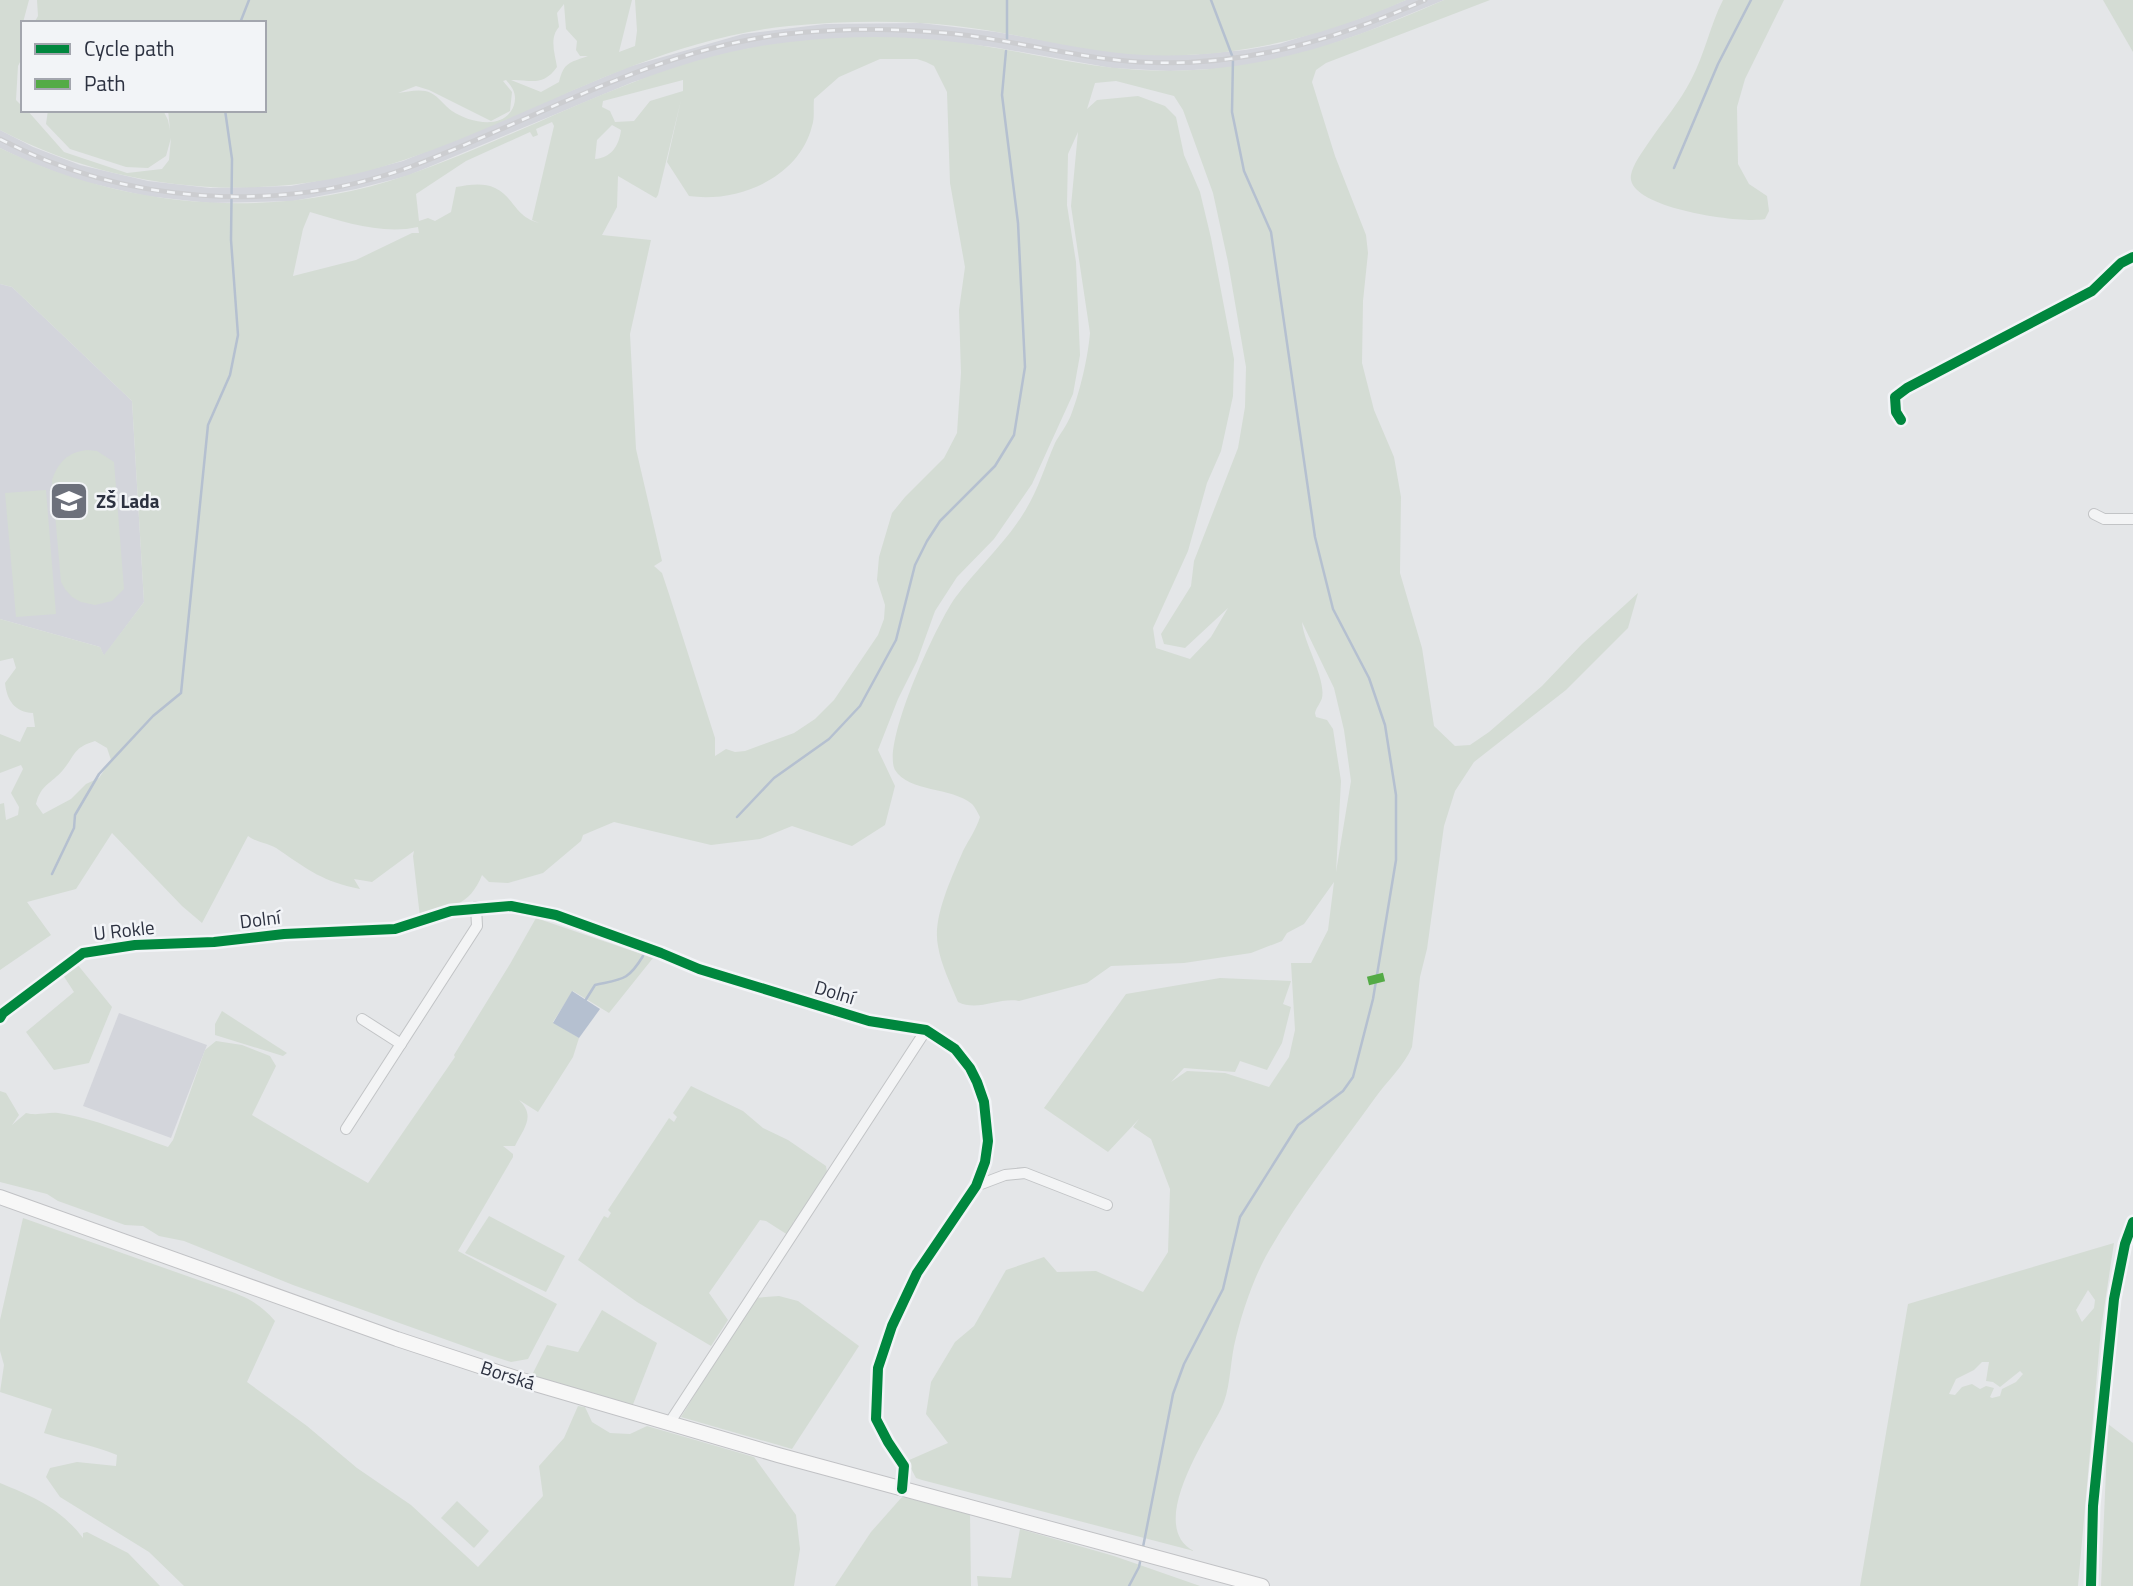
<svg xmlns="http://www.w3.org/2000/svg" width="2133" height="1586" font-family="'Titillium Web',sans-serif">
<rect width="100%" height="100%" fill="#e4e6e8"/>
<g fill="#d3d5db">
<polygon points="1406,0 1444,0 1366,32 1306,53 1247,66 1214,69 1170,71 1112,68 993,47 920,39 826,39 746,49 633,82 407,176 356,189 293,201 210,203 146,196 76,180 27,161 0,148 0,130 33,147 80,165 148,181 210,188 291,186 352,174 403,161 628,67 743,34 825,24 921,23 996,32 1114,52 1190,55 1245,50 1279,44 1361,18"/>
<polygon points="0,284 12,287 132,401 144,602 104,656 100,647 0,619"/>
<polygon points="119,1013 207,1045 171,1138 83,1106"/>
</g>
<g fill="#d4dcd4" fill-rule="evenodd">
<path d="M 0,0 L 29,0 L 21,30 L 23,56 L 18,66 L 16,100 L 23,107 L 23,110 L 27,110 L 64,152 L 127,173 L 162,169 L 169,160 L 171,138 L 166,156 L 148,168 L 126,167 L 70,149 L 46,124 L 48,110 L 163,110 L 168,120 L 170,130 L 168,110 L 264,110 L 264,23 L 34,23 L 38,16 L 37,0 L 632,0 L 619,52 L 635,46 L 637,31 L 635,0 L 1406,0 C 1322,37 1236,59 1144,55 C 1081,52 1019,33 956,26 C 901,20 844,21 789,26 C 650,40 532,117 404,160 C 271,205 124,195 0,130 ZM 564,4 L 566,29 L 577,41 L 576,50 L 580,56 L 588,56 C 569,63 564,62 559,82 L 541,92 L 511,80 C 529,79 542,88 557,67 C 555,54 549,38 559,27 L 557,13 ZM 506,80 C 513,88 517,94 514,105 C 505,131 470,123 452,111 C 445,106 439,97 431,93 C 421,88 408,92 398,93 L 416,86 L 429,90 L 491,121 L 510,111 L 512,92 L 503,81 Z"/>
<path d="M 1444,0 L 1490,0 L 1326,63 L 1316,70 L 1312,82 L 1335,156 L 1366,235 L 1368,253 L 1363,301 L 1362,363 L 1374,410 L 1394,457 L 1401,497 L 1400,573 L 1422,648 L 1434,726 L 1455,746 L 1470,745 L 1489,732 L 1542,686 L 1582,644 L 1638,593 L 1628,628 L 1566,690 L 1474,762 L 1455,791 L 1444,826 L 1427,949 L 1420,977 L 1412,1047 C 1404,1066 1387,1081 1375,1098 C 1338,1150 1297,1200 1266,1256 C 1251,1284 1241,1316 1234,1346 C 1230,1366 1230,1391 1221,1409 C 1206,1439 1146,1527 1194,1551 L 922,1480 L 916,1478 L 907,1461 L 948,1443 L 926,1414 L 931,1382 L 955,1342 L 974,1326 L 1006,1270 L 1044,1257 L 1057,1272 L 1096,1271 L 1143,1292 L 1168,1252 L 1170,1189 L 1151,1139 L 1133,1127 L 1139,1119 L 1108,1152 L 1044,1108 L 1126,994 L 1220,978 L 1291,981 L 1283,1004 L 1291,1007 L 1282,1043 L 1267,1070 L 1240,1061 L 1235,1072 L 1184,1068 L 1171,1082 L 1187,1071 L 1225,1073 L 1269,1087 L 1289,1057 L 1295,1030 L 1291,963 L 1311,963 L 1328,930 L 1334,882 L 1304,924 L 1287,933 L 1282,941 L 1251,953 L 1184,963 L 1111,966 L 1087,983 L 1019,1001 C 999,997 978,1012 958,1002 C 951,985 941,965 938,946 C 932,918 952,877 963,851 C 969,839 976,830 980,817 C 978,813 975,807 972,804 C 952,787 908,792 895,770 C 881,744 937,623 955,598 C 977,568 1005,544 1025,511 C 1038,490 1045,466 1055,443 C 1060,434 1067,425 1071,415 C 1080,392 1088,357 1090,333 L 1071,206 L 1078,132 L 1068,154 L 1067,205 L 1076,262 L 1080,355 L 1073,394 L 1032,484 L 994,539 L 957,577 L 935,611 L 917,661 L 898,699 L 878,750 L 895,786 L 885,825 L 852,846 L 792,826 L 760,839 L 711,845 L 614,822 L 583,835 L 581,841 L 543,873 L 508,883 L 489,882 L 482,875 C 470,906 449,908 420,917 L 413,856 L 414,851 L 372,882 L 354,879 L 360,889 C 322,881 310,871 279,850 C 270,843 257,843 248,836 L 202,923 L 182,906 L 112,833 L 76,889 L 27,902 L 51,935 L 0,970 L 0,804 L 4,803 L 6,820 L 18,815 L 19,807 L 11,793 L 23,769 L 21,765 L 0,773 L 0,734 L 20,742 L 27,727 L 35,727 L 33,713 C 15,712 7,701 5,683 L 16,668 L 13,658 L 0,661 L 0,619 L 100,647 L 104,655 L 144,602 L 132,401 L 12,287 L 0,284 L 0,148 C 126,210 275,221 408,175 C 536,131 653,56 790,42 C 844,36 900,35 955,42 C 1017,49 1077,67 1140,70 C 1251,76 1344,44 1444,0 ZM 880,59 L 917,59 L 926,62 L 934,66 L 947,92 L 950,183 L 965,267 L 959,310 L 961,373 L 957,433 L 944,458 L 905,497 L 892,513 L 879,557 L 877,580 L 885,605 L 884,619 L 878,635 L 834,700 L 815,719 L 794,733 L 745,751 L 735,752 L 726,749 L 715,756 L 715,738 L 669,594 L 662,573 L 654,566 L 662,561 L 636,449 L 630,334 L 651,240 L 602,235 L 617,207 L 618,176 L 654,197 L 656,198 L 658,195 L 681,100 L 667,162 L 689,196 C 738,203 799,178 812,126 C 815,117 813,108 814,99 L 839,77 ZM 683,80 L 683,91 L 650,101 L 634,121 L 615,122 L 610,111 L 602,107 L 603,101 ZM 1116,81 L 1174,96 L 1183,110 L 1213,193 L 1228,262 L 1246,367 L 1245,407 L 1238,448 L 1194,561 L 1191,586 L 1161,634 L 1164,644 L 1185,648 L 1228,608 L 1211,637 L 1190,659 L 1156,648 L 1153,628 L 1188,551 L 1207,483 L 1221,451 L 1233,396 L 1234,359 L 1211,238 L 1200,192 L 1184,155 L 1176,117 L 1165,106 L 1138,96 L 1097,100 L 1087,109 L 1095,83 ZM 552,122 L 554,126 L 532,220 L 539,223 C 515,217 514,197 495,188 C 483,182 468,185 456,187 L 451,212 L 435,221 L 428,218 L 419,221 L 416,194 L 466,161 L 530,132 L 533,137 L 538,135 L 536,129 ZM 612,125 L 621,130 C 619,146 611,158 595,159 L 597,140 ZM 310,212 C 344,222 383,235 418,227 L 419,233 L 412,233 L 356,260 L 293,276 L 303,229 ZM 1302,622 L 1334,688 L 1344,730 L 1351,781 L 1336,872 L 1341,781 L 1333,729 L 1327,720 L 1316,717 L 1315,713 C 1316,708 1321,702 1322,698 C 1326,678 1304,644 1302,622 ZM 95,741 L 107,748 L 111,760 L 99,778 L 86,784 L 71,799 L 43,814 L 36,804 C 41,784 51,784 63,770 C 76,754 73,748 95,741 Z"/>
<path d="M 1723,0 L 1784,0 L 1745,79 L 1737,107 L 1738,164 L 1749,184 L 1767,196 L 1769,211 L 1765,219 C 1742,224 1625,208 1631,175 C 1633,164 1643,151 1649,142 C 1663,121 1680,102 1691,80 C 1705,54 1710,25 1723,0 Z"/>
<polygon points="2103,0 2133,0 2133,52"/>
<path d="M 87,450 L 97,451 L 114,462 L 124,589 L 112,601 L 95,605 L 81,602 L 72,597 L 65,589 L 61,582 L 52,480 C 58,462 68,452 87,450 Z"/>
<polygon points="46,490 56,614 16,617 5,493"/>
<path d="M 536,918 L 653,958 L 609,1013 L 573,991 L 553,1022 L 579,1038 L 573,1057 L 538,1112 L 519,1100 C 536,1116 524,1128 515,1146 L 503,1146 L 513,1154 L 513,1157 L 458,1251 L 557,1304 L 528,1359 L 511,1362 L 489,1355 L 293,1285 L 184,1241 L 159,1236 L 143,1226 L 125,1225 L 58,1201 L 47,1194 L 0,1182 L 0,1091 L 6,1093 L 19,1115 L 12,1125 L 26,1113 C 37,1116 47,1112 58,1113 C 91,1117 135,1136 168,1147 L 173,1140 L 205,1050 L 216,1041 L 242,1045 L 270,1056 L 276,1066 L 252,1115 C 291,1138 329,1161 368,1183 L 455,1057 L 454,1055 L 510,964 Z"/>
<polygon points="77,964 112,1007 89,1063 54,1070 26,1032 74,992 63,975"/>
<polygon points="222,1011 287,1053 283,1056 215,1035 215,1024"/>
<polygon points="691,1086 743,1111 763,1128 788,1140 826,1166 827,1172 798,1219 793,1222 794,1226 788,1235 766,1221 760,1220 709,1293 728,1320 711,1346 637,1302 578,1260 604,1216 608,1218 611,1213 608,1210 669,1118 674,1122 677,1117 673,1113"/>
<polygon points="489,1216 565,1256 546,1292 465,1253"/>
<path d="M 23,1218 L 221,1288 C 244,1296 259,1302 275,1321 L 247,1382 L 307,1426 L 357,1468 L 411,1505 L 478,1567 L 543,1496 L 539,1466 L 564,1438 L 578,1406 L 585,1407 L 592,1422 L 610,1433 L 630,1434 L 647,1426 L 754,1457 L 796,1515 L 800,1549 L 794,1586 L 184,1586 L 149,1552 L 60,1497 L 46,1477 L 50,1468 L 77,1462 L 116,1466 L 117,1455 C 93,1445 68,1441 44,1433 L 52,1409 L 0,1392 L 4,1365 L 0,1351 L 0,1320 Z"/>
<path d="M 2114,1243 L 2101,1329 L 2078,1586 L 1860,1586 L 1908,1304 ZM 2088,1290 L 2095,1300 L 2094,1308 L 2082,1322 L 2076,1310 ZM 1982,1362 L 1989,1362 L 1986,1381 L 1993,1382 L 2000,1387 L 2020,1371 L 2023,1374 L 2016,1382 L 2002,1389 L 2000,1396 L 1992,1398 L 1990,1397 L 1994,1388 L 1986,1386 L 1980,1389 L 1972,1384 L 1962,1387 L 1955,1395 L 1949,1394 L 1956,1379 L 1974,1370 Z"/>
<polygon points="779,1296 798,1301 859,1346 792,1449 681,1417 754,1298"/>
<polygon points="602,1310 657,1343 632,1407 531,1377 547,1345 578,1352"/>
<polygon points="2108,1424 2133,1443 2133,1586 2101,1586"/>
<path d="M 0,1483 C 34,1497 60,1508 83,1538 L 83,1533 L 87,1532 L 128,1553 L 160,1586 L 0,1586 Z"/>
<polygon points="902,1497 970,1512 971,1586 835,1586 871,1532"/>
<polygon points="457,1501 489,1531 474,1548 441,1518"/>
<polygon points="1020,1529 1114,1556 1200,1586 978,1586 977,1576 1011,1578"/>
</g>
<polygon fill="#b5c0d0" points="572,991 600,1009 579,1038 553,1023"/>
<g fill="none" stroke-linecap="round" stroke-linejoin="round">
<g stroke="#b5c0d0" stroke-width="2.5">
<polyline points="240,23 249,0"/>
<polyline points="1007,39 1007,0"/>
<polyline points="1674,168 1718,64 1751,0"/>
<polyline points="737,817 774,778 829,739 860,706 896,640 915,565 927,541 940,521 995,466 1014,435 1025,367 1018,223 1002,95 1006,51"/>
<polyline points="52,874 74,828 75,815 99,774 153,716 181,693 208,425 230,375 238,335 231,240 232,159 225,110"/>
<path d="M 585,1001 L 595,985 C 622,979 628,981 643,956"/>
<polyline points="1143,1547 1173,1394 1184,1364 1223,1289 1240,1217 1298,1125 1343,1091 1353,1077 1373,999 1396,860 1396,795 1385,725 1369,678 1333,609 1315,537 1271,232 1244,171 1232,112 1233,58 1211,0"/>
<polyline points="1129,1586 1139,1567 1141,1557"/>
</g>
<g stroke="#c2c4c6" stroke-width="12">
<g id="minor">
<polyline points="1901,420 1896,412 1895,397 1907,388 2092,291 2121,263 2133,257"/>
<polyline points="2094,514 2104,519 2133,519"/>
<polyline points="0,1018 3,1013 83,953 135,945 214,942 284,934 395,929 451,911 511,906 556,915 661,953 699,969 869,1021 926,1030 955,1049 970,1068 977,1082 984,1102 988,1141 985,1162 976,1186 917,1273 892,1326 878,1368 876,1419 888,1442 904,1466 902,1489"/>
<polyline points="362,1019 401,1044"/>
<polyline points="346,1129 477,926 476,907"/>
<polyline points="976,1186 1005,1175 1025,1173 1107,1205"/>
<polyline points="670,1422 926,1030"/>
<polyline points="2091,1586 2093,1506 2114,1299 2125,1244 2133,1222"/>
</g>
</g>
<g stroke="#c1c2c5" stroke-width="16">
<polyline id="major" points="0,1197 397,1339 525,1381 778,1455 1262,1586"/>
</g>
<use href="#minor" stroke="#f3f4f5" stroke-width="10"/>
<use href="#major" stroke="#f7f7f7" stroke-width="14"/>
<g stroke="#cccdd0" stroke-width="5">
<path id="rail" d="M 0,139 C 123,204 278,215 410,167 C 534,120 652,50 786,34 C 841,28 900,28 956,34 C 1017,41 1077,58 1139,62 C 1240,68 1333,41 1425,0"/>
</g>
<use href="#rail" stroke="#f2f4f7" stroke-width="2.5" stroke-dasharray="8" stroke-linecap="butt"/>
<polyline stroke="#54ab46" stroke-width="9" stroke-dasharray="18 9" stroke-linecap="butt" points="1368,981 1384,977"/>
<g stroke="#f2f4f7" stroke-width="15">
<g id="cycleway">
<polyline points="1901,420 1896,412 1895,397 1907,388 2092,291 2121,263 2133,257"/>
<polyline points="0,1018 3,1013 83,953 135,945 214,942 284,934 395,929 451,911 511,906 556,915 661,953 699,969 869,1021 926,1030 955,1049 970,1068 977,1082 984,1102 988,1141 985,1162 976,1186 917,1273 892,1326 878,1368 876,1419 888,1442 904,1466 902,1489"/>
<polyline points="2091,1586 2093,1506 2114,1299 2125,1244 2133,1222"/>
</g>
</g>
<use href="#cycleway" stroke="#00873e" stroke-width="10"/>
</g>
<defs>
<g id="school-square" transform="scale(2.0125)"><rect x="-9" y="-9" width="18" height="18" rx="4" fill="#6c707b" stroke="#f2f4f7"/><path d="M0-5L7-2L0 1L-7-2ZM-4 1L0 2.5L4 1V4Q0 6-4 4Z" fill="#fff"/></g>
</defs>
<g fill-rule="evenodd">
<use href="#school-square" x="69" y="501"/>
</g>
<g text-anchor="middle" stroke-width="5" stroke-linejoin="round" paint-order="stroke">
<g font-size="19" font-weight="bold" fill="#2c3140" stroke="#f2f4f7" text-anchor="start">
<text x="96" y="508">ZŠ Lada</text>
</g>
<g font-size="19" fill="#2c3140" stroke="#f2f4f7">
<text transform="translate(260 919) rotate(-7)" y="7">Dolní</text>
<text transform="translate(124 930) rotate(-6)" y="7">U Rokle</text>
<text transform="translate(835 992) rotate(17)" y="7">Dolní</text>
<text transform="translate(508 1375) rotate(18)" y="7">Borská</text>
</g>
</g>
<rect x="21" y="21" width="245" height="91" fill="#f2f4f7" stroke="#a3a6ae" stroke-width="2"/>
<rect x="35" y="44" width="35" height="10" fill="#00873e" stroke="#a3a6ae" stroke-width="2"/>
<text x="84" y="56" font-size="21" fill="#2c3140">Cycle path</text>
<rect x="35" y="79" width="35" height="10" fill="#54ab46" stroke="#a3a6ae" stroke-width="2"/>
<text x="84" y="91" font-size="21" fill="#2c3140">Path</text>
</svg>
